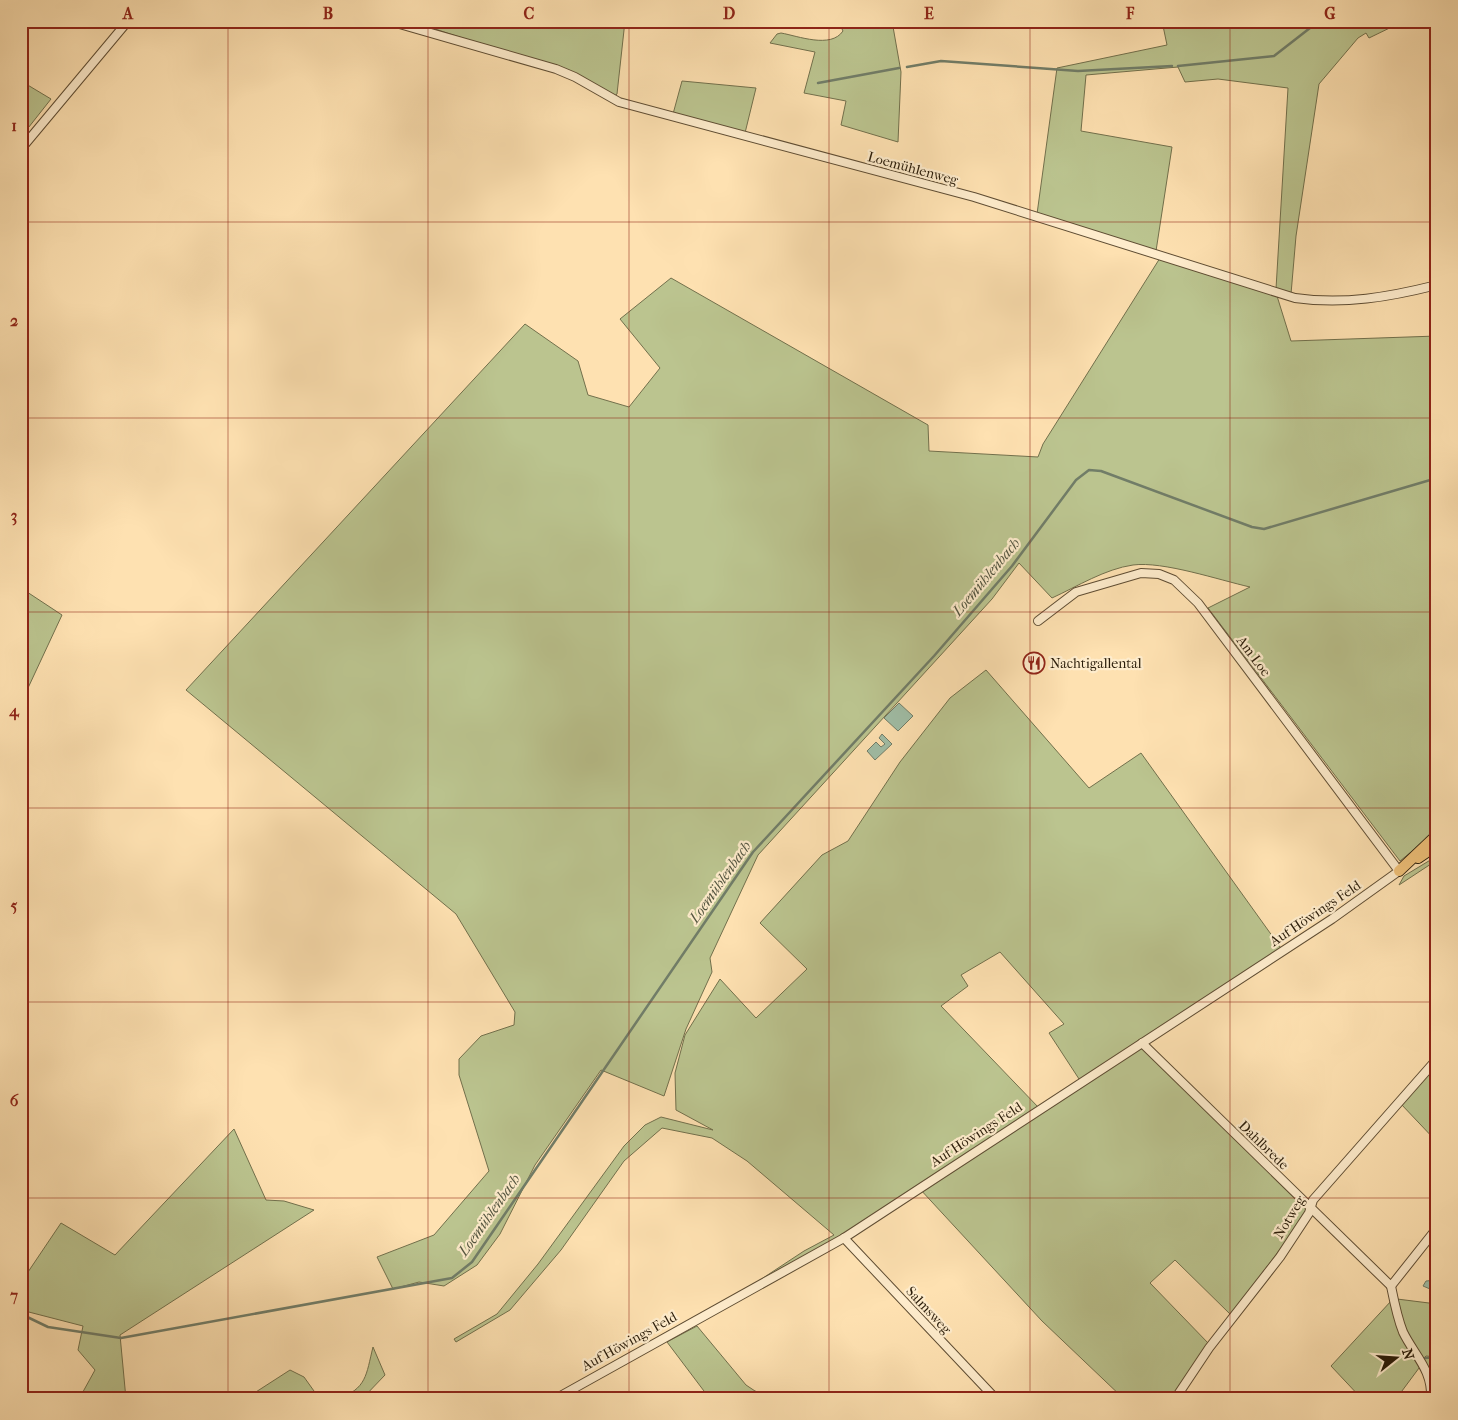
<svg xmlns="http://www.w3.org/2000/svg" width="1458" height="1420" font-family="'IM FELL French Canon',serif">
<rect width="100%" height="100%" fill="#fee1b1"/>
<filter id="stains"><feTurbulence type="fractalNoise" baseFrequency=".004" numOctaves="4"/><feColorMatrix values="0 0 0 0 .2 0 0 0 0 .09 0 0 0 0 .02 0 0 0 .5 -.17"/></filter>
<radialGradient id="worn" r=".72"><stop offset=".6" stop-color="#630" stop-opacity="0"/><stop offset="1" stop-color="#630" stop-opacity=".3"/></radialGradient>
<g fill="#bbc48f" stroke="#72704c" fill-rule="evenodd">
<polygon points="417,21 625,21 617,94 612,98 556,69 417,23"/>
<path d="M 838,21 L 892,21 L 901,72 L 898,142 L 841,125 L 846,101 L 804,93 L 815,52 L 770,43 L 777,34 L 781,33 C 798,36 831,49 843,31 Z"/>
<polygon points="1162,21 1404,21 1369,38 1366,33 1358,38 1319,84 1296,236 1291,294 1276,289 1288,88 1218,79 1185,82 1178,67 1086,75 1081,131 1172,147 1156,251 1037,214 1057,68 1167,45"/>
<polygon points="21,81 51,99 21,137"/>
<polygon points="682,81 756,88 745,133 673,114"/>
<path d="M 1160,258 L 1277,296 L 1291,341 L 1437,336 L 1437,831 L 1400,861 L 1208,608 L 1250,587 C 1219,580 1163,561 1133,565 C 1105,569 1078,586 1052,598 L 1019,563 L 992,599 L 758,855 L 710,958 L 712,972 L 686,1029 L 664,1096 L 601,1070 L 535,1165 L 500,1234 L 477,1265 L 444,1286 L 419,1282 L 393,1289 L 377,1257 L 434,1235 L 489,1171 L 459,1075 L 459,1059 L 481,1036 L 514,1025 L 515,1012 L 456,914 L 186,690 L 525,324 L 578,361 L 588,395 L 629,407 L 660,368 L 620,319 L 671,278 L 928,425 L 929,451 L 1038,457 L 1043,444 Z"/>
<polygon points="21,588 62,615 21,703"/>
<path d="M 986,670 L 1089,788 L 1141,753 L 1283,951 L 1142,1043 L 1308,1207 L 1307,1213 L 1231,1315 L 1175,1260 L 1150,1283 L 1209,1344 L 1173,1399 L 1124,1399 L 1042,1321 L 919,1188 L 920,1193 L 768,1284 L 763,1278 L 804,1251 L 834,1235 L 747,1161 L 712,1138 L 662,1128 L 624,1161 L 561,1250 L 510,1310 L 456,1342 L 454,1339 L 497,1314 L 538,1264 L 624,1146 L 645,1125 L 661,1117 L 713,1130 L 676,1110 L 675,1073 L 685,1035 L 720,979 L 756,1018 L 807,969 L 760,923 L 822,855 L 848,841 L 900,762 L 950,698 ZM 1000,952 L 1064,1024 L 1049,1033 L 1081,1082 L 1039,1108 L 941,1006 L 968,986 L 961,975 Z"/>
<polygon points="1437,856 1437,860 1399,885 1404,876"/>
<polygon points="1437,1063 1437,1142 1401,1104"/>
<polygon points="234,1129 266,1200 284,1201 314,1210 120,1335 126,1399 79,1399 95,1370 78,1350 83,1326 21,1310 21,1271 28,1272 61,1223 115,1255"/>
<polygon points="1397,1299 1437,1304 1437,1357 1426,1356 1424,1358 1437,1358 1437,1399 1433,1399 1432,1375 1404,1326"/>
<polygon points="1392,1300 1422,1364 1396,1399 1362,1399 1331,1366"/>
<polygon points="697,1326 746,1385 755,1391 767,1395 765,1399 710,1399 667,1342"/>
<path d="M 373,1347 L 385,1375 L 362,1399 L 337,1399 C 367,1389 366,1375 373,1347 Z"/>
<polygon points="290,1370 304,1377 319,1398 326,1399 245,1399"/>
</g>
<g fill="#a0bea7" stroke="#717d68">
<polygon points="899,703 913,716 898,731 884,718"/>
<polygon points="882,734 892,744 875,760 867,751 876,742 881,747 885,744 879,738"/>
<polygon points="1437,1280 1437,1292 1423,1286 1426,1281"/>
</g>
<g fill="none" stroke-linecap="round" stroke-linejoin="round">
<g stroke="#717d68" stroke-width="2.5">
<polyline points="1178,66 1274,56 1319,21"/>
<polyline points="907,67 941,61 1078,71 1172,66"/>
<polyline points="818,83 899,68"/>
<polyline points="21,1314 48,1327 121,1338 452,1278 472,1262 753,852 934,656 1012,566 1076,480 1089,470 1101,471 1252,527 1264,529 1437,478"/>
<polyline points="1425,1358 1437,1357"/>
</g>
<g stroke="#5f4d33" stroke-width="10">
<g id="minor">
<path d="M 389,21 L 556,69 L 575,77 L 619,102 L 974,197 L 1295,298 C 1344,305 1389,297 1437,285"/>
<polyline points="21,149 128,21"/>
<polyline points="1142,1043 1391,1286 1437,1228"/>
<polyline points="844,1238 996,1399"/>
<path d="M 1391,1286 C 1394,1301 1397,1317 1403,1332 C 1414,1355 1433,1370 1431,1399"/>
<polyline points="555,1399 844,1238 1332,919 1399,871 1198,603 1174,580 1159,574 1141,573 1076,592 1038,621"/>
<polyline points="1175,1399 1209,1348 1280,1257 1309,1213 1313,1200 1437,1059"/>
</g>
</g>
<g stroke="#2a1c09" stroke-width="12">
<g id="major">
<polyline points="1418,858 1437,845"/>
<polyline points="1399,871 1437,835"/>
</g>
</g>
<use href="#minor" stroke="#feeccc" stroke-width="8"/>
<use href="#major" stroke="#efc078" stroke-width="10"/>
</g>
<path fill="none" stroke="#8f2418" stroke-width="1" stroke-opacity="0.55" d="M 228,21 L 228,1399M 428,21 L 428,1399M 629,21 L 629,1399M 829,21 L 829,1399M 1030,21 L 1030,1399M 1230,21 L 1230,1399M 21,222 L 1437,222M 21,418 L 1437,418M 21,612 L 1437,612M 21,808 L 1437,808M 21,1002 L 1437,1002M 21,1198 L 1437,1198"/>
<defs>
<g id="restaurant-ring" transform="scale(1.125)"><circle r="9.5" fill="#feeccc" stroke="#8f2418" stroke-width="1.5"/><path d="M-5-6h1v4h1v-4h1v4h1v-4h1v5L-1.5 .5V6h-2V.5L-5-1ZM5-6V6H3V1.5H1.5Q1.5-4 5-6Z" fill="#8f2418"/></g>
</defs>
<g fill-rule="evenodd">
<use href="#restaurant-ring" x="1034" y="663"/>
</g>
<g text-anchor="middle" stroke-width="4.5" stroke-linejoin="round" paint-order="stroke">
<g font-size="14" fill="#2a1c09" stroke="#feeccc">
<text transform="translate(913 168) rotate(15)" y="5">Loemühlenweg</text>
<text transform="translate(1254 656) rotate(53)" y="5">Am Loe</text>
<text transform="translate(1315 913) rotate(-34)" y="5">Auf Höwings Feld</text>
<text transform="translate(976 1134) rotate(-33)" y="5">Auf Höwings Feld</text>
<text transform="translate(1264 1145) rotate(44)" y="5">Dahlbrede</text>
<text transform="translate(1289 1217) rotate(-59)" y="5">Notweg</text>
<text transform="translate(929 1310) rotate(47)" y="5">Salmsweg</text>
<text transform="translate(629 1341) rotate(-29)" y="5">Auf Höwings Feld</text>
</g>
<g font-size="14" fill="#2a1c09" stroke="#feeccc" text-anchor="start">
<text x="1050" y="668">Nachtigallental</text>
</g>
<g font-size="15" font-style="italic" fill="#535540" stroke="#feeccc">
<text transform="translate(986 577) rotate(-50)" y="5">Loemühlenbach</text>
<text transform="translate(720 882) rotate(-55)" y="5">Loemühlenbach</text>
<text transform="translate(489 1215) rotate(-55)" y="5">Loemühlenbach</text>
</g>
</g>
<rect width="1458" height="1420" fill="none" stroke="#fee1b1" stroke-width="55"/>
<g transform="translate(1396 1358) rotate(73)" stroke="#feeccc" stroke-width="4" paint-order="stroke">
<path d="M0-4L9 19L0 12L-9 19Z" fill="#2a1c09"/>
<text y="-8" font-size="14" font-weight="bold" text-anchor="middle" fill="#2a1c09">N</text>
</g>
<rect x="28" y="28" width="1402" height="1364" fill="none" stroke="#8f2418" stroke-width="2"/>
<g font-size="16" text-anchor="middle" font-weight="bold" fill="#8f2418">
<text x="128" y="19">A</text>
<text x="328" y="19">B</text>
<text x="529" y="19">C</text>
<text x="729" y="19">D</text>
<text x="929" y="19">E</text>
<text x="1130" y="19">F</text>
<text x="1330" y="19">G</text>
<text x="14" y="131">1</text>
<text x="14" y="326">2</text>
<text x="14" y="521">3</text>
<text x="14" y="716">4</text>
<text x="14" y="911">5</text>
<text x="14" y="1106">6</text>
<text x="14" y="1301">7</text>
</g>
<rect width="100%" height="100%" filter="url(#stains)"/>
<rect width="100%" height="100%" fill="url(#worn)"/>
</svg>
